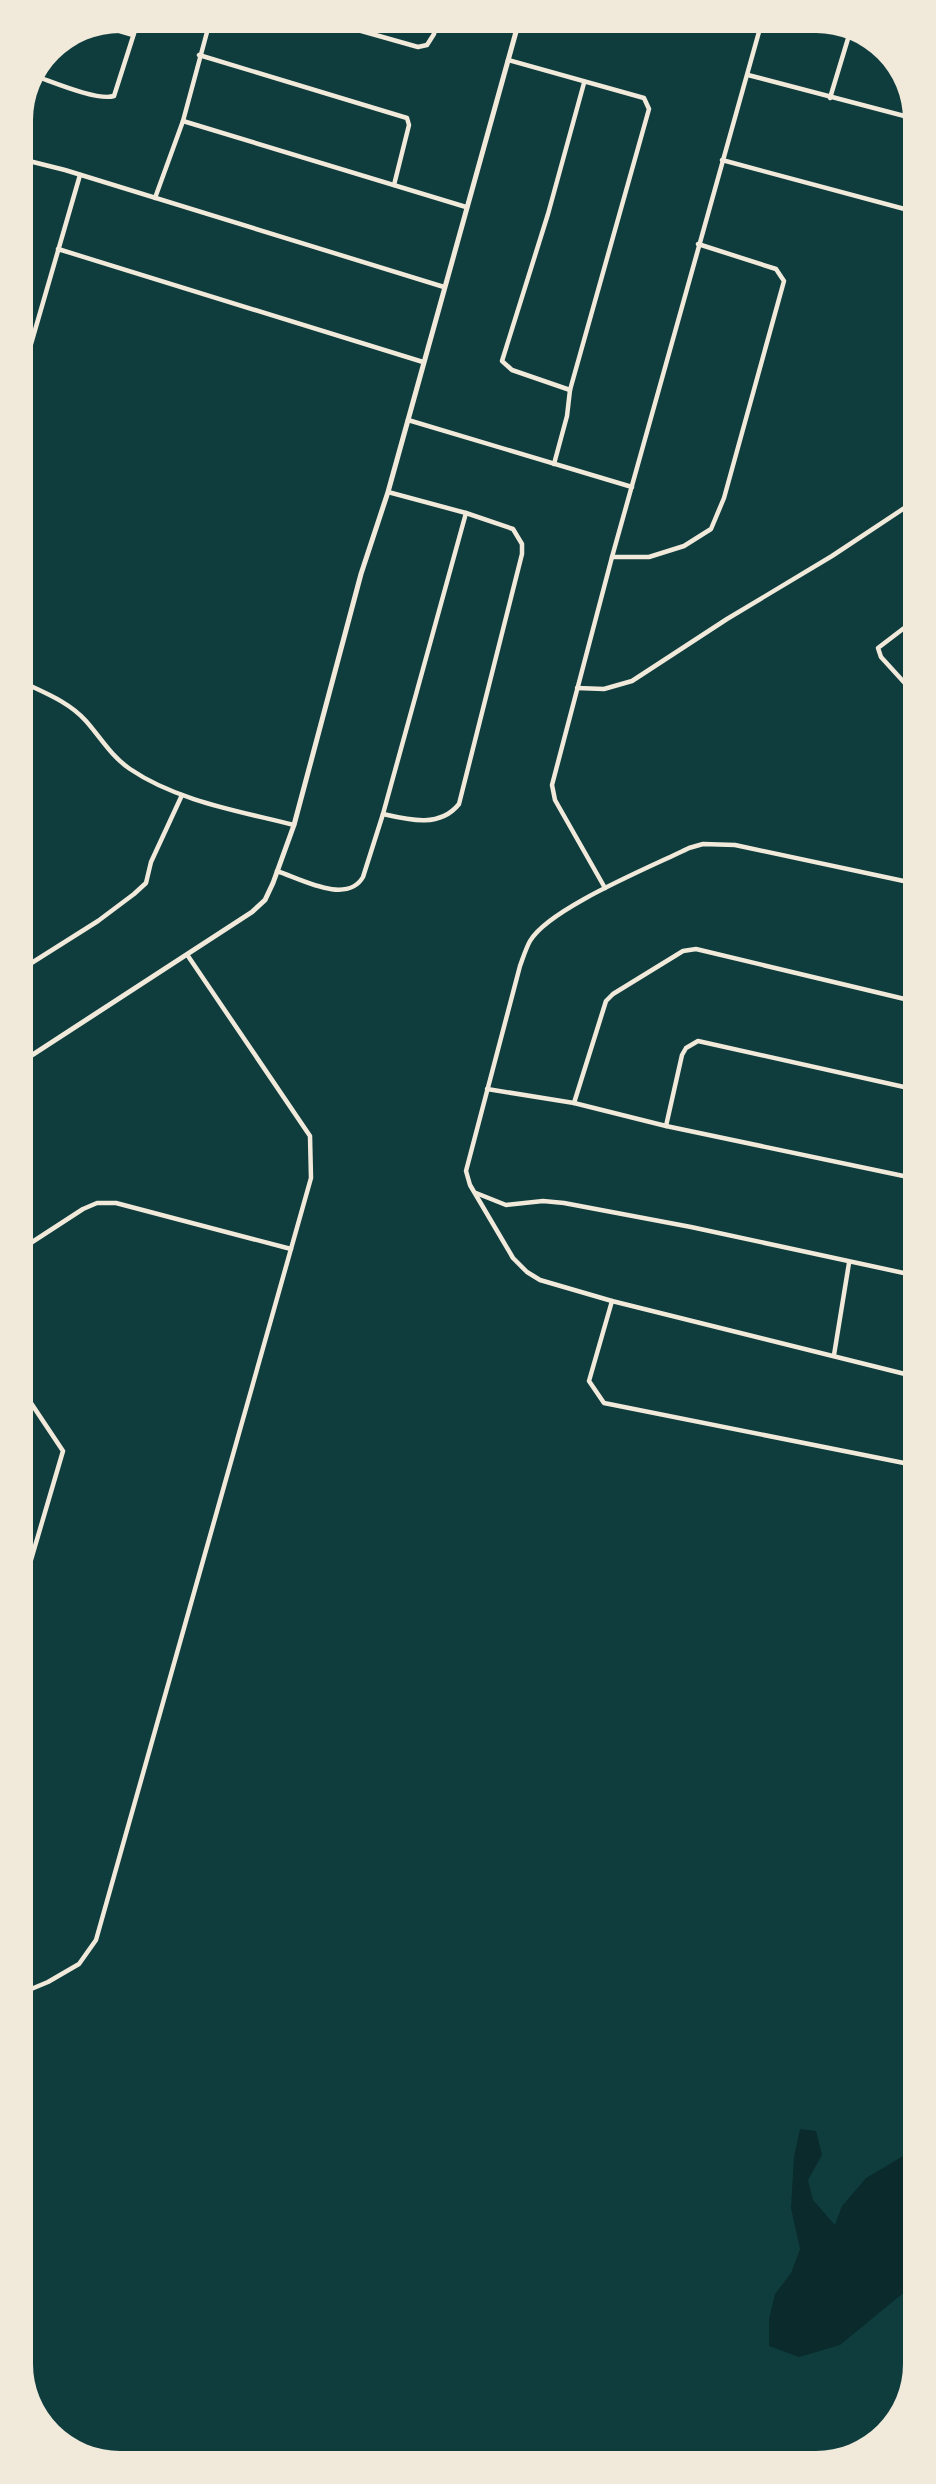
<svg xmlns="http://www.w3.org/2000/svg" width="936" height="2484" font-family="'Varela Round',sans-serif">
<rect width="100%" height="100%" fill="#0f3d3e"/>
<g fill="#0a2a2b">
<polygon points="22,771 29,774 27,810 22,813"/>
<polygon points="800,2129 816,2131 822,2155 808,2180 813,2200 835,2225 842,2206 866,2178 915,2149 915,2288 907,2290 840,2345 799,2357 769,2346 769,2319 775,2294 791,2273 800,2249 791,2208 794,2157"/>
</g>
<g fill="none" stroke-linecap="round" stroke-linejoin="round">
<g stroke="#f1e9da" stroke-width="4.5">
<polyline points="326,21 418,47 427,45 434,34 437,21"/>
<polyline points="637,21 657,28 672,26 676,21"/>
<polyline points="106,27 133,35"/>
<polyline points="199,55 407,118 409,125 394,185"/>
<polyline points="508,60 644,98 649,109 570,390 567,416 554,464"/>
<polyline points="748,75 912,118"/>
<path d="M 38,77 C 55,83 98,101 114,96 L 138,21"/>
<polyline points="830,98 850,32"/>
<polyline points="183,121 466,207"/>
<polyline points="21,159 65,170 444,287"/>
<polyline points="722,160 912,211"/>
<polyline points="155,198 183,121 210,21"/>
<polyline points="58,249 423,362"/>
<polyline points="22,375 80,175"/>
<polyline points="570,390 512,370 502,361 548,214 584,83"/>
<polyline points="408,420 632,487"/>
<polyline points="612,557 649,557 684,546 711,529 724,498 784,281 776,269 698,244"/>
<polyline points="912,622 878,648 881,657 912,691"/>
<path d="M 22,682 C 45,693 69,702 86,721 C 101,738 111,756 130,769 C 177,801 239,811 294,825"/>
<polyline points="577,688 604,689 632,681 727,619 832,556 912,503"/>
<polyline points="383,814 466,513"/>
<path d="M 277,871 C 301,879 347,905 363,877 L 383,814 C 409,820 440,828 459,804 L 522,554 L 522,544 L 513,529 L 466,513 L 388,492"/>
<path d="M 913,883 L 735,845 L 703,844 L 689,848 C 653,866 549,908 530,941 C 526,948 523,958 520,966 L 466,1171 L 470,1185 L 513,1258 L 527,1272 L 540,1280 L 612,1301 L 913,1376"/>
<polyline points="605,888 555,800 552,785 612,557 762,21"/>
<polyline points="22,969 98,921 134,894 146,883 151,862 182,795"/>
<polyline points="487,1089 574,1103 666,1126 913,1178"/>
<polyline points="574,1103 606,1001 613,994 683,951 696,949 913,1001"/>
<polyline points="666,1126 682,1055 686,1048 698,1041 913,1089"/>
<polyline points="476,1193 506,1205 543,1201 564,1203 691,1227 913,1275"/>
<polyline points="23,1248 83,1209 97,1203 116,1203 291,1249"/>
<polyline points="612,1301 589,1381 604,1403 914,1465"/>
<polyline points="834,1355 849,1263"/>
<polyline points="23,1391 63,1451 23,1587"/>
<polyline points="24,1992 48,1982 79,1964 96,1940 311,1178 310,1136 188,956"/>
</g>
<polyline stroke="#f1e9da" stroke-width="5" points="23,1061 252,912 265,900 273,883 294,825 361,574 388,492 519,21"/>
</g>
<path d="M0 0H936V2484H0ZM120 33H816A87 87 0 0 1 903 120V2364A87 87 0 0 1 816 2451H120A87 87 0 0 1 33 2364V120A87 87 0 0 1 120 33Z" fill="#f1e9da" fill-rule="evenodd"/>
</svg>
